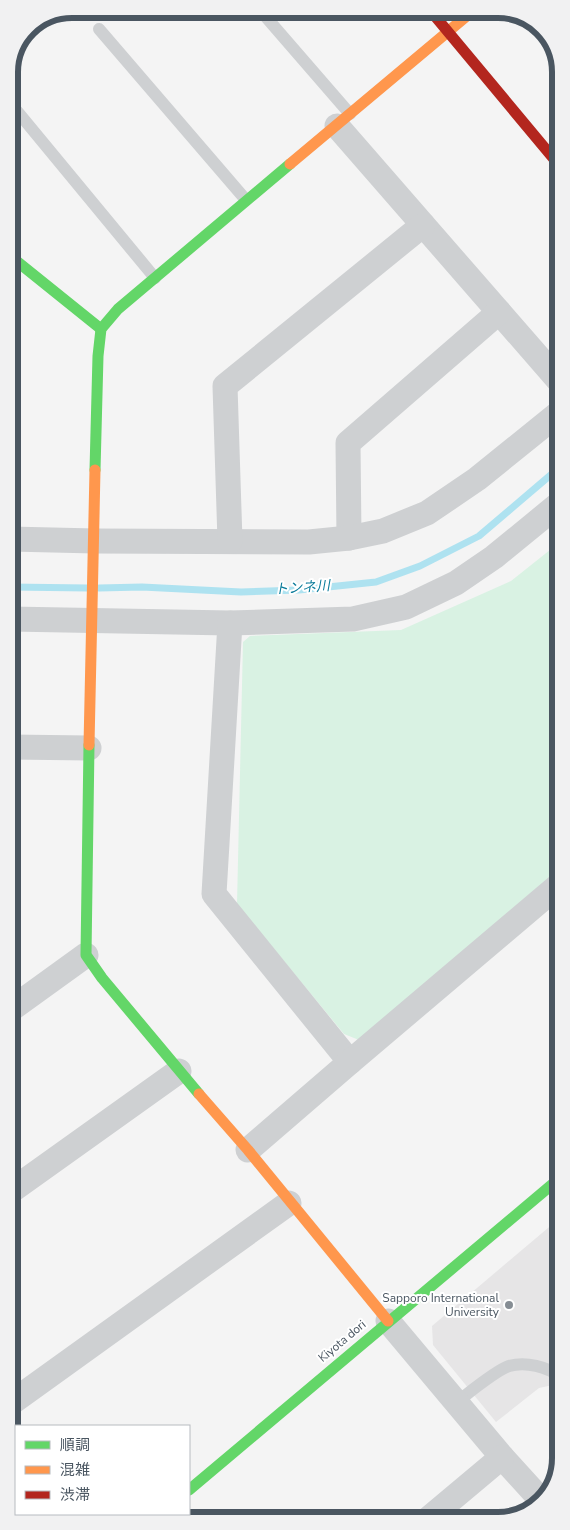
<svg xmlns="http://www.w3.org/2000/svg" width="570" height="1530" font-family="'Nunito Sans','Noto Sans JP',sans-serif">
<rect width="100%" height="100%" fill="#f4f4f4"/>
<polygon fill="#e6e5e6" points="561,1217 561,1394 553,1385 539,1388 496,1422 433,1345 432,1326"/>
<polygon fill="#d9f2e3" points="560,542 560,868 359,1040 344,1034 237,904 243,642 250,636 401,630 511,581"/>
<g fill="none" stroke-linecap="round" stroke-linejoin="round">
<g stroke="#aee2f0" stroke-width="7">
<polyline points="10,587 88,588"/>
<polyline points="99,588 142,587 241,592 299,590 376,582 420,566 479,536 560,467"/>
</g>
<g stroke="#ced0d2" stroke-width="12">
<polyline points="259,9 350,114"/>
<polyline points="99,29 246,200"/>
<polyline points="17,111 155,278"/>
<path d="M 457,1402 C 470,1392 495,1371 509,1366 C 526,1361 547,1367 561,1377"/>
</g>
<g stroke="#ced0d2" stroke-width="25">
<polyline points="337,126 560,382"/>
<polyline points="349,538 348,443 499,312"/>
<polyline points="10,539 95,541 309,542 349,538 383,531 427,513 477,479 560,412"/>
<polyline points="230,541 225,386 423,225"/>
<polyline points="10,619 230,623 353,619 406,607 456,583 494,557 560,503"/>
<polyline points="230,623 214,894 350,1062"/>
<polyline points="10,747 89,748"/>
<polyline points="10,1010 86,955"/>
<polyline points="248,1150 350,1062 560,884"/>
<polyline points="11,1191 179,1071"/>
<polyline points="388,1321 502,1457 542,1501"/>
<polyline points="11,1403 289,1203"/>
<polyline points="428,1519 502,1457"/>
</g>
<g stroke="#63d668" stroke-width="11">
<polyline points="9,255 101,329"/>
<polyline points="95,470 98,356 101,329 118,309 290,164"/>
<polyline points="89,745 86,955 102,978 199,1094"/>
<polyline points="189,1490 561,1177"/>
<polyline points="152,1521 160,1514"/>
</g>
<g stroke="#ff974d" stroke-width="11">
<polyline points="290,164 475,9"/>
<polyline points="89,745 95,470"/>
<polyline points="199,1094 248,1150 388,1321"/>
</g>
<polyline stroke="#b3261e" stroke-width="11" points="429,9 559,165"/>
</g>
<circle fill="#868d94" stroke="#fff" stroke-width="2" cx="509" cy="1305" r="5"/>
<g text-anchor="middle" stroke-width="4" stroke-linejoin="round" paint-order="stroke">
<g font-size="12" fill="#4a5661" stroke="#fff" text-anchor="end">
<text x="499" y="1302">Sapporo International<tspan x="499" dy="14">University</tspan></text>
</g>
<g font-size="12" fill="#4a5661" stroke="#fff">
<text transform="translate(342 1341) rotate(-40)" y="4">Kiyota dori</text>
</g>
<g font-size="14" font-style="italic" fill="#0c7c9b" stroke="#fff">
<text transform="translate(302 587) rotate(-4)" y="5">トンネ川</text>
</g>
</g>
<path d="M0 0H570V1530H0ZM72 18H498A54 54 0 0 1 552 72V1458A54 54 0 0 1 498 1512H72A54 54 0 0 1 18 1458V72A54 54 0 0 1 72 18Z" fill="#f1f1f2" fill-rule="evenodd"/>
<path fill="none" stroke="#4a5661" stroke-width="6" d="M72 18H498A54 54 0 0 1 552 72V1458A54 54 0 0 1 498 1512H72A54 54 0 0 1 18 1458V72A54 54 0 0 1 72 18Z"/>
<rect x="15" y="1425" width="175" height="90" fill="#ffffff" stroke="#b7bbc0"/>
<rect x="25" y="1441" width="25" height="8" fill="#63d668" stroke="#b7bbc0"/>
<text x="60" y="1450" font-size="15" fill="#4a5661">順調</text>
<rect x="25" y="1466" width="25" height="8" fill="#ff974d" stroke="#b7bbc0"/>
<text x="60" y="1475" font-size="15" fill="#4a5661">混雑</text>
<rect x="25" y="1491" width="25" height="8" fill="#b3261e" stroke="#b7bbc0"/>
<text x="60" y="1500" font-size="15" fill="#4a5661">渋滞</text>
</svg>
